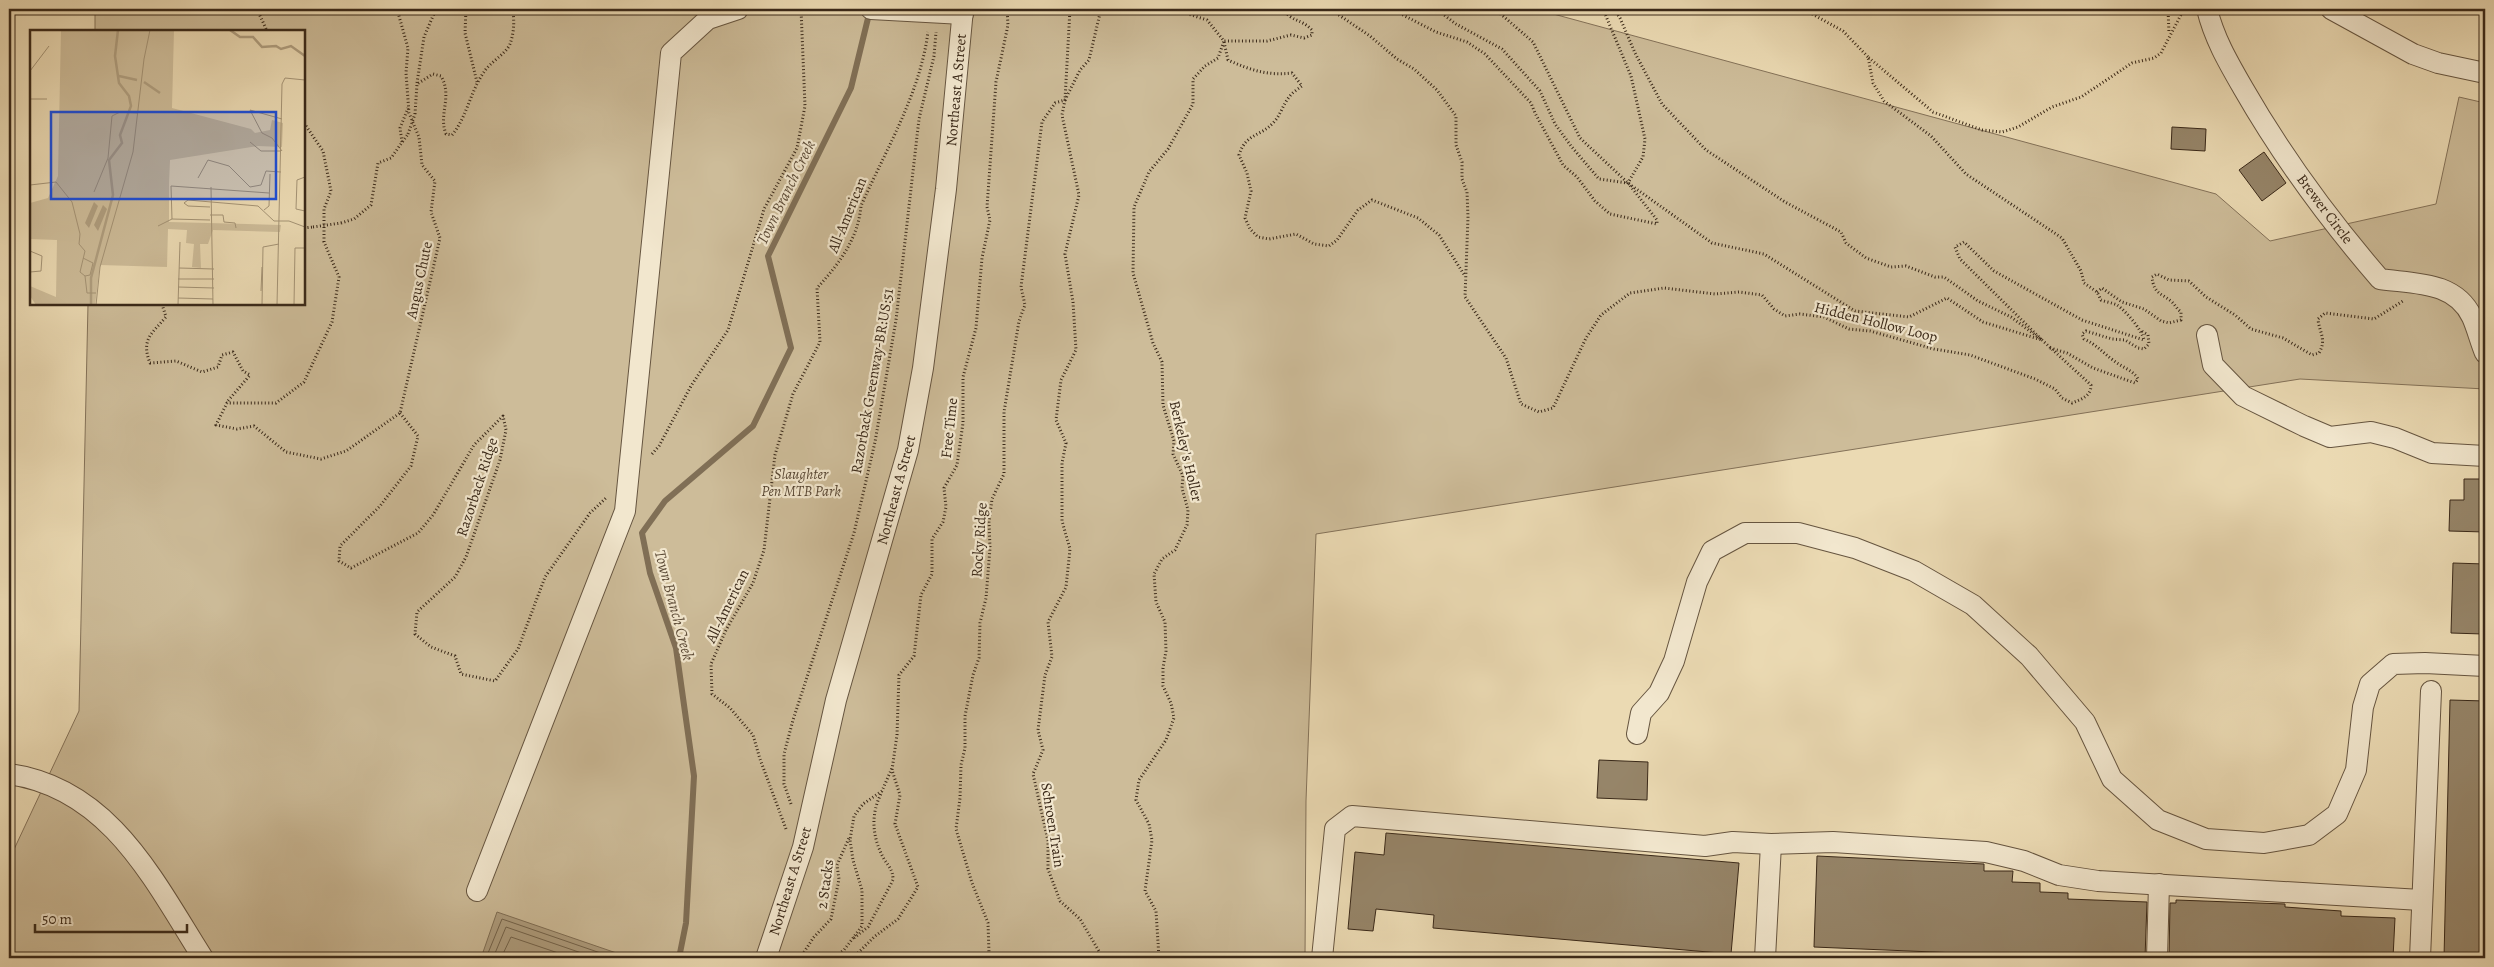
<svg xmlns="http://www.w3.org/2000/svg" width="2494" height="967" font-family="Alegreya,serif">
<rect width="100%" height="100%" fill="#ebdab3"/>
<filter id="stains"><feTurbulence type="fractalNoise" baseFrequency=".004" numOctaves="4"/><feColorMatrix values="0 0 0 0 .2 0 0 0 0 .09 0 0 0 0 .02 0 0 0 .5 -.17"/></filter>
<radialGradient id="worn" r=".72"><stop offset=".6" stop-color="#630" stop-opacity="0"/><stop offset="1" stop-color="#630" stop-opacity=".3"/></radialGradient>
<polygon fill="#cdbc99" stroke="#847259" points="95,9 1535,9 2216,194 2270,241 2436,204 2459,97 2485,103 2485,389 2300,379 1316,534 1306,801 1305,958 9,958 9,860 79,711 88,304 304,304 304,31 95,31"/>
<polygon fill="#af9e7f" stroke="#806f56" points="497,912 631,958 481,958"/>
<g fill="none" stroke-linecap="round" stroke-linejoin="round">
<g stroke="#74644c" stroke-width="1">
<polyline points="486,958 502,919 615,958"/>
<polyline points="493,958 506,927 596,958"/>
<polyline points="501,958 511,937 573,958"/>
</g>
<polyline stroke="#806f56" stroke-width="6" points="679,958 686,923 694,776 676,648 650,573 642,533 665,501 753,426 791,348 768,256 851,88 870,10"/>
</g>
<g fill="#968569" stroke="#3a2919">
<polygon points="2172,127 2206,129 2205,151 2171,149"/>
<polygon points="2264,152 2286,183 2262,201 2239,170"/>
<polygon points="2464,479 2485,479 2485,532 2449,531 2450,500 2464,500"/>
<polygon points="2453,563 2485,564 2483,634 2451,633"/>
<polygon points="2450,700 2485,701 2485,958 2444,958"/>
<polygon points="1599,760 1648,762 1647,800 1597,798"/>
<polygon points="1386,833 1739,863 1731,954 1433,928 1434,915 1376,909 1373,931 1348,929 1355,852 1384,855"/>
<polygon points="1817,856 1984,864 1984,871 2013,871 2012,882 2040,883 2040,892 2068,893 2068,899 2147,902 2145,958 1985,958 1985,956 1956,955 1957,953 1814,947"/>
<polygon points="2176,900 2285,904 2285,907 2341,911 2341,916 2395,918 2393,958 2169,958 2170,903 2176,903"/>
</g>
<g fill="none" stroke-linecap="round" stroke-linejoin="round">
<g stroke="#665540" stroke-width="22">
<g id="minor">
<polyline points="871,9 963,14"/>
<path d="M 2207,9 C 2214,38 2228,62 2243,88 C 2282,156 2329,220 2380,279 C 2415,284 2455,281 2472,317 C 2477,328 2480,341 2485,353"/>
<polyline points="2331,9 2413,54 2438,63 2485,73"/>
<polyline points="2207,335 2213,365 2243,396 2304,426 2330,437 2371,432 2395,438 2432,453 2485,456"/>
<polyline points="1637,734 1641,713 1659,693 1674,661 1697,582 1712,551 1745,533 1798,533 1855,548 1914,571 1973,605 2029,656 2085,722 2112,779 2158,820 2206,839 2264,843 2309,835 2337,814 2356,770 2363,707 2370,684 2393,664 2425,663 2485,666"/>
<path d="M 9,774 C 110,788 154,881 203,958"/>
<polyline points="477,891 625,511 671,53 708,19 738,9"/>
<polyline points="766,958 803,847 836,700 908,450 923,368 946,189 963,9"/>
<polyline points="1322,958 1335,829 1352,816 1705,846 1733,842 1771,844 1833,842 1986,852 2024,861 2059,875 2098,881 2421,900"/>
<polyline points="1765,958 1771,844"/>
<polyline points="2157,958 2159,884"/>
<polyline points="2420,958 2431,691"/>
</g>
</g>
<g stroke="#3a2919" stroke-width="3" stroke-dasharray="1 2.5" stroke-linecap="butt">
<polyline points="257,9 267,31"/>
<polyline points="397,9 408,48 406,73 409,113 419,137 422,165 435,181 431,212 440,238 400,413"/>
<polyline points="466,9 465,33 477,82"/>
<polyline points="1070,9 1065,100 1062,115 1079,195 1065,254 1073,302 1076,350 1061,380 1056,420 1066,443 1062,463 1062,521 1070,549 1066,587 1048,622 1052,657 1045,675 1038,730 1043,750 1033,774 1048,841 1048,869 1060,901 1080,919 1103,958"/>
<path d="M 1181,9 L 1188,14 L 1207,20 L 1224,41 L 1267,41 L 1291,35 L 1304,38 L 1312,35 L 1312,30 C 1300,18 1294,23 1282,9"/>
<path d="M 1330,9 L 1370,36 L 1397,59 L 1414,69 L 1437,90 L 1456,116 L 1456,145 L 1462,162 L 1462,179 L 1467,192 L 1468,217 L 1465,297 L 1506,358 L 1521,404 L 1539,412 L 1553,408 L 1586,338 L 1601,315 L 1630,293 L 1664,288 L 1715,294 L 1739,292 L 1762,295 L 1774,309 L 1785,316 L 1800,314 L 1824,317 L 1849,329 L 1870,331 L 1934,349 L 1970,355 L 2035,379 L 2055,389 L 2062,398 L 2072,403 C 2082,399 2091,396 2091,385 L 2042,340 L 2011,317 L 1978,301 L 1944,277 L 1935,277 L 1906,266 L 1891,267 L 1866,258 L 1846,243 L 1841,232 L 1785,202 L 1706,150 L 1662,104 L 1635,53 L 1620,18 L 1614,9"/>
<polyline points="1386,9 1399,13 1436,32 1467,42 1485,54 1531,103 1535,113 1563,165 1577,177 1595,201 1610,214 1657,224 1657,220 1628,183 1643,157 1645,139 1631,76 1603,9"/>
<polyline points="1436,9 1456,24 1502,49 1540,91 1555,124 1571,146 1599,179 1627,183"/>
<path d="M 1495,9 L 1533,42 L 1580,138 L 1628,183 L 1712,243 L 1764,254 L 1855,311 L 1909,317 L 1947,298 L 1983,322 L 2042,340 L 1960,259 L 1955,247 L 1964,242 L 1994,271 L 2082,320 L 2144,340 C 2142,330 2126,311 2117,305 C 2113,303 2106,302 2101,300 L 2097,292 L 2084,283 L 2081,271 L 2062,238 L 1966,174 L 1931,136 L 1884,101 L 1873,83 L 1868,57 L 1933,112 L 1982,130 L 2002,132 L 2018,127 L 2052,107 L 2081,97 L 2132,63 L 2154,58 L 2161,53 L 2184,9"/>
<polyline points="1803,9 1843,31 1868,57"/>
<polyline points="2168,9 2169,33"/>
<path d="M 1224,42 L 1228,60 C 1250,70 1268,76 1292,73 L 1302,86 C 1298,89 1293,92 1290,96 C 1283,104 1281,115 1273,123 C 1260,137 1246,133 1239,155 L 1247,173 L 1251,191 L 1245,218 L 1250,229 L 1258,237 L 1269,239 L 1296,234 L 1314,244 L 1329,246 L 1337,240 L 1358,210 L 1372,200 L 1418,218 L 1439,235 L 1465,276"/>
<polyline points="417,83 424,37 436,9"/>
<path d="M 415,114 L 417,84 L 433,74 L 441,76 C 453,97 438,114 446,134 L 452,135 C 467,117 470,92 484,72 C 490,62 506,54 510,44 C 514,33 515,19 512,9"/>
<polyline points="304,123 323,151 331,191 324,209 324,242 339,277 332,322 304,382 276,403 227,403 216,425 237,429 254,426 286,452 321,459 346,451 400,413"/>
<polyline points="402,142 400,128 408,108"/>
<polyline points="341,223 354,219 371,205 378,163 391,158 408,134"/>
<polyline points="304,228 313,227"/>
<path d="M 2097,292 L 2102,288 L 2122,302 L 2144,309 L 2161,321 L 2169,323 L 2181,320 L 2181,312 C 2177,309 2175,305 2172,302 C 2162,293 2154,295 2152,277 L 2157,274 L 2169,280 L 2189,281 L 2206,297 L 2235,315 L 2251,329 L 2283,338 L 2312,355 L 2319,353 C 2327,339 2319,332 2318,319 L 2325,313 L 2374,319 L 2403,301"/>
<path d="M 162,304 L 166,317 C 151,334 141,340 150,363 L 176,361 L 202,372 L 218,367 L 222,355 L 233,352 L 243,371 L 250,375 L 227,402"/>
<path d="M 2050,348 L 2067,353 L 2093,368 L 2135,383 L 2138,379 C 2133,370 2121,367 2113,360 C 2102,352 2097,345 2084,339 L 2082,334 L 2086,331 L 2112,339 L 2125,340 L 2138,348 L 2144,349 L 2149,344 L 2148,335 L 2140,330"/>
<polyline points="400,413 418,436 411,466 380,506 340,546 339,561 351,568 418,533 433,515 474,445 503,416 506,430 500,460 466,557 455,577 417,612 415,634 431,647 455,656 461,674 495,681 518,649 545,577 590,513 606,498"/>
<polyline points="652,454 659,446 691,386 728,330 764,209 797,148 805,106 801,9"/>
<polyline points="791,804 784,784 784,754 793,720 854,533 875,442 896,320 919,119 934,56 936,32"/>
<path d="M 786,829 L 760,759 L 753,735 L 730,708 L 712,694 L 711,664 L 726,630 L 753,583 L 764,550 L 775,455 L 793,394 L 820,342 L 817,288 C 839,264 858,239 861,206 C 886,149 920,94 928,32"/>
<path d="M 854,938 L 868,927 L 893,880 C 893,870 889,867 884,859 C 872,837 870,814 882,792"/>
<polyline points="800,958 814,937 831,919 839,879 837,865 849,838"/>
<polyline points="833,958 844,950 862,926 862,890 853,860 850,840 854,816 863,804 882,791 892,768"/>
<polyline points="853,958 874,937 898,919 918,887 895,824 900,795 892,770 897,735 899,675 914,656 921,595 932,574 932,539 943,522 946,507 944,488 957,465 963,423 963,377 976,328 982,258 990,220 987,207 996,82 1008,25 1007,9"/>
<polyline points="934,958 949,955 973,958"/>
<polyline points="974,958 989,953 988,923 972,883 956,829 960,798 961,765 965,748 965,716 973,675 979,658 980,623 986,598 990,548 989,522 992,499 1004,474 1004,412 1019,321 1025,305 1021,287 1042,122 1055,103 1065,100 1080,70 1089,60 1101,9"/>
<polyline points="1159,958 1156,911 1145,891 1152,840 1149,824 1136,800 1139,780 1166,740 1174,718 1171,703 1163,686 1163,668 1166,651 1165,622 1156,602 1154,574 1162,559 1175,550 1187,525 1188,510 1182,488 1183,476 1173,454 1174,441 1163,405 1162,362 1153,343 1133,273 1134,207 1149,172 1168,149 1193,104 1193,79 1205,66 1218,58 1224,41"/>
</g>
<use href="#minor" stroke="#f2e7ce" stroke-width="20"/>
<g stroke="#3a2919" stroke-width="3" stroke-dasharray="1 2.5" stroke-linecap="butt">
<polyline points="408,134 415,114"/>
<polyline points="313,227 341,223"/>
</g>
</g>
<g text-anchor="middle" stroke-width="4.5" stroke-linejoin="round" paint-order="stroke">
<g font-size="15" fill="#3a2919" stroke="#f2e7ce">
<text transform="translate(956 90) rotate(-85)" y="5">Northeast A Street</text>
<text transform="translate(2325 209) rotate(53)" y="5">Brewer Circle</text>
<text transform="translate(847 215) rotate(-68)" y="5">All-American</text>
<text transform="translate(419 280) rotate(-78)" y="5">Angus Chute</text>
<text transform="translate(1876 322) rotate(14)" y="5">Hidden Hollow Loop</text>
<text transform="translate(872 381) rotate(-80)" y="5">Razorback Greenway-BR:US:51</text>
<text transform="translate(949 428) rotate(-84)" y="5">Free Time</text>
<text transform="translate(1186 451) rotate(77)" y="5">Berkeley's Holler</text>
<text transform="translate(477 487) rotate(-72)" y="5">Razorback Ridge</text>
<text transform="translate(896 490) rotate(-75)" y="5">Northeast A Street</text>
<text transform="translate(979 540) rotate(-86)" y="5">Rocky Ridge</text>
<text transform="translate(727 606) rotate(-64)" y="5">All-American</text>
<text transform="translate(1053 825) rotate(81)" y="5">Schroen Train</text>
<text transform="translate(790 881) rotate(-73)" y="5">Northeast A Street</text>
<text transform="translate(825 884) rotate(-82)" y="5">2 Stacks</text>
</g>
<g font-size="15" font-style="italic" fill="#574633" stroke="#f2e7ce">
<text x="801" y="479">Slaughter<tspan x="801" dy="17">Pen MTB Park</tspan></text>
</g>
<g font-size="16" font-style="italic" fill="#5d4c38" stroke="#f2e7ce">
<text transform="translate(785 192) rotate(-64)" y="6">Town Branch Creek</text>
<text transform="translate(675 605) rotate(75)" y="6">Town Branch Creek</text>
</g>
</g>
<g transform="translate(30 30)">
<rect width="275" height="275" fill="#ebdab3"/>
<path d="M 31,0 L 144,0 L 142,78 L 221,99 L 225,103 L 240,100 L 242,90 L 253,93 L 252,117 L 228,116 L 140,130 L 139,154 L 139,192 L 251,195 L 250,202 L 183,200 L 178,214 L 170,214 L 171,238 L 162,237 L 164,214 L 156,213 L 157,200 L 138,199 L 137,237 L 70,235 L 65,275 L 6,275 L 0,266 L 0,256 L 26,267 L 27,210 L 0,209 L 0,173 L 18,168 L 28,146 Z" fill="#cdbc99"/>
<path d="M 64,172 L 68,176 L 59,198 L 55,193 ZM 73,175 L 77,179 L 68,201 L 64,195 Z" fill="#af9e7f"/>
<path fill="none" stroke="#af9e7f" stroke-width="2.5" d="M 200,0 L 210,7 L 223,7 L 232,17 L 246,16 L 251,19 L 261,16 L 275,26M 89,46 L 107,50M 114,52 L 130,63M 61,275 L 61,248 L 83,165 L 79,130 L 92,113 L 90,105 L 101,76 L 99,66 L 89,53 L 85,26 L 88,0"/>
<path fill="none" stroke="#a49375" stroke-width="1" d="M 0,41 L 19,16M 0,69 L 17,69M 220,112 L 231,121 L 251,121M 252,121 L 242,108 L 232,103 L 220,80 L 252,89M 275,147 L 267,150 L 266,179 L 275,181M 168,148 L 178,130 L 199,136 L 220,157 L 231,155 L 236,141 L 251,142M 0,155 L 26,152 L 42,172 L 50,204 L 49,214 L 55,221 L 50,242 L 55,246 L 57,263 L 66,263M 181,157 L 183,275M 64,162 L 78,128 L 82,86 L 90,82 L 108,83M 180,177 L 158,176 L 154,173 L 158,170 L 228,176 L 244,191 L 259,191 L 275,197M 234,180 L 239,176 L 240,144M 180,185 L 193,185 L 194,192 L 205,193 L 206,198M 180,190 L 142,189 L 141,156 L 239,163M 128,196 L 142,189M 0,221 L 12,226 L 11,241 L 0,242M 53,228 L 63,233 L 60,245 L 55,246M 149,238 L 184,239M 148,249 L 184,249M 148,257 L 184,258M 231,261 L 232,237M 148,268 L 183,269M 66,275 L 70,237 L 103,122 L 114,29 L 120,0M 148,275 L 150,212M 232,275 L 233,217 L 249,214M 247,275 L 252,54 L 255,48 L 275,50M 264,275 L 265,218 L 275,218"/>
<path fill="#1d4ed8" fill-opacity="0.15" stroke="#1d4ed8" stroke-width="2.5" d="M 21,82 L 246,82 L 246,169 L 21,169 Z"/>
<rect width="275" height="275" fill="none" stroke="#3a2919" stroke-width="2.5"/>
</g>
<rect width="2494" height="967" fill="none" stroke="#ebdab3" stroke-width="30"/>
<rect x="10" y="10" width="2474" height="947" fill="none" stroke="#3a2919" stroke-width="2.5"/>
<rect x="15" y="15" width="2464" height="937" fill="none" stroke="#3a2919"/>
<path d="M35 924v8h152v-8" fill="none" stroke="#3a2919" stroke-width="2.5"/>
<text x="42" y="924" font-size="15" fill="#3a2919" stroke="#f2e7ce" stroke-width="4" paint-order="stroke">50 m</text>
<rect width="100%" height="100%" filter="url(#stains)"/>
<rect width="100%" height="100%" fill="url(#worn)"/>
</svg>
